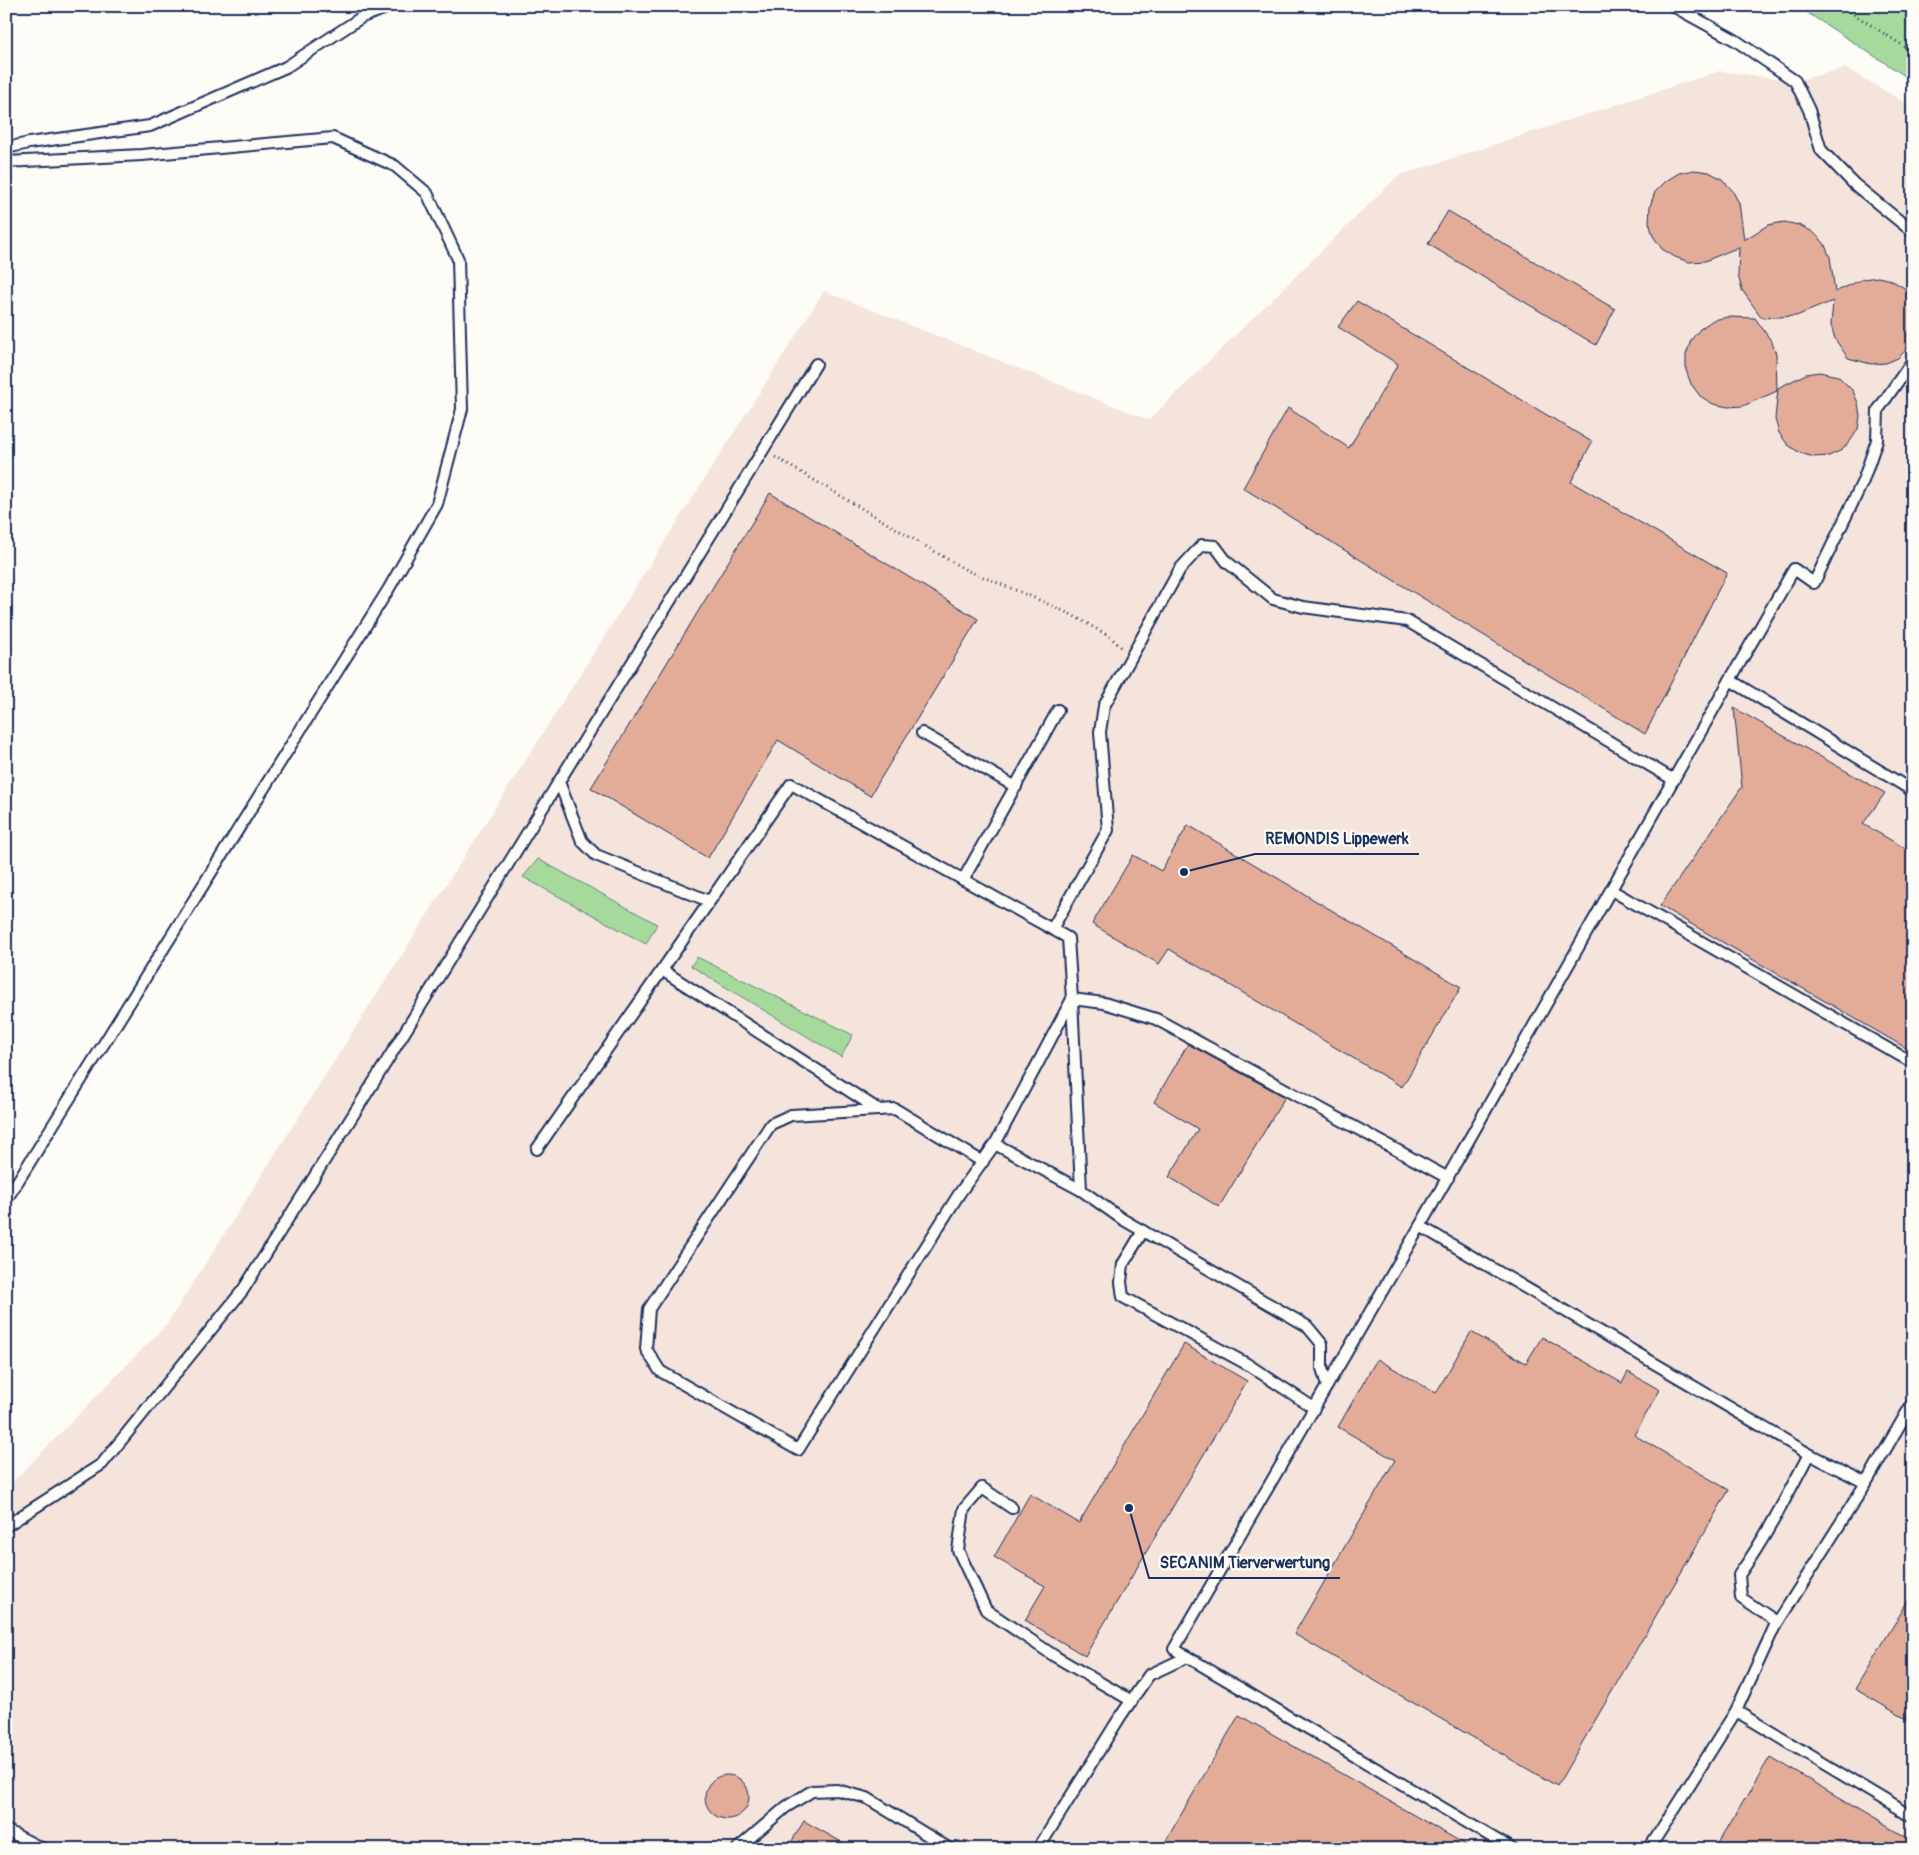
<svg xmlns="http://www.w3.org/2000/svg" width="1919" height="1855" font-family="Pangolin,sans-serif">
<rect width="100%" height="100%" fill="#fdfcf7"/>
<filter id="ink" filterUnits="userSpaceOnUse"><feTurbulence type="fractalNoise" baseFrequency=".02" numOctaves="2"/><feDisplacementMap in="SourceGraphic" scale="10" xChannelSelector="R" yChannelSelector="G"/><feConvolveMatrix kernelMatrix="1 2 1 2 8 2 1 2 1" color-interpolation-filters="sRGB"/></filter>
<g filter="url(#ink)">
<polygon fill="#f5e4db" points="1845,68 1913,107 1913,1849 6,1849 6,1489 167,1324 824,291 1149,420 1398,176 1720,71 1795,81"/>
<g fill="#a6da9d" stroke="#60847e">
<polygon points="1797,6 1913,6 1913,81"/>
<polygon points="538,859 657,924 646,944 523,877"/>
<polygon points="697,957 853,1035 841,1057 691,966"/>
</g>
<g fill="#e2ac99" stroke="#1b2f5e">
<polygon points="1694,170 1709,172 1722,179 1732,190 1739,203 1744,240 1768,225 1784,222 1799,225 1813,232 1824,243 1830,257 1835,292 1863,279 1878,277 1891,280 1903,287 1913,299 1913,341 1908,348 1898,358 1886,363 1871,364 1848,358 1835,339 1831,325 1833,301 1796,316 1762,318 1742,290 1738,275 1739,247 1705,261 1689,262 1675,257 1662,249 1653,236 1649,222 1650,206 1655,192 1666,181 1679,173"/>
<polygon points="1448,211 1615,309 1596,345 1428,244"/>
<polygon points="1357,301 1592,442 1571,482 1727,573 1645,734 1243,488 1288,408 1349,448 1398,364 1338,327"/>
<polygon points="1728,317 1755,318 1772,342 1776,354 1777,391 1743,406 1728,407 1713,404 1700,396 1691,384 1686,370 1686,355 1691,340 1700,329 1713,320"/>
<polygon points="1819,372 1838,376 1853,391 1858,403 1860,416 1858,429 1851,440 1842,450 1829,456 1814,457 1800,453 1788,445 1779,433 1775,419 1778,388 1806,374"/>
<polygon points="770,493 978,619 870,796 778,740 708,858 591,788"/>
<polygon points="1734,708 1885,793 1863,824 1913,853 1913,1052 1660,906 1742,787"/>
<polygon points="1188,825 1461,987 1402,1087 1169,949 1159,964 1092,924 1133,855 1161,871"/>
<polygon points="1188,1044 1285,1097 1219,1207 1169,1177 1198,1129 1154,1102"/>
<polygon points="1471,1332 1526,1363 1542,1337 1622,1383 1628,1372 1660,1390 1634,1435 1729,1490 1557,1786 1294,1634 1395,1460 1338,1427 1377,1359 1436,1393"/>
<polygon points="1184,1344 1247,1381 1085,1656 1025,1620 1045,1586 994,1557 1030,1494 1079,1523"/>
<polygon points="1913,1593 1913,1723 1855,1689"/>
<polygon points="1239,1715 1473,1849 1161,1849"/>
<polygon points="1770,1757 1913,1841 1913,1849 1715,1849"/>
<circle cx="727" cy="1797" r="22"/>
<polygon points="804,1821 854,1849 787,1849"/>
</g>
<g fill="none" stroke-linecap="round" stroke-linejoin="round">
<g stroke="#1b2f5e" stroke-width="14">
<g id="lane">
<polyline points="1673,6 1735,40 1795,81 1809,110 1821,150 1854,184 1913,232"/>
<polyline points="6,148 29,143 150,126 286,67 362,17 392,6"/>
<polyline points="6,162 142,155 333,138 395,166 427,193 458,259 462,409 437,504 388,590 6,1200"/>
<polyline points="1913,360 1878,410 1877,440 1863,481 1814,583 1794,569 1730,680 1913,791"/>
<polyline points="1730,680 1420,1226 1809,1454"/>
<polyline points="922,733 1016,787"/>
<polyline points="559,782 582,841 596,855 709,901"/>
<polyline points="963,880 1058,710"/>
<polyline points="1611,890 1913,1063"/>
<polyline points="1052,929 1108,830 1100,732 1104,706 1180,569 1202,545 1215,546 1227,562 1273,599 1303,607 1407,621 1674,780"/>
<polyline points="662,970 791,784 1068,938 1072,999 995,1144"/>
<polyline points="537,1149 662,970 879,1110"/>
<polyline points="983,1162 895,1109 791,1115 771,1124 649,1309 646,1349 660,1371 798,1450 959,1194 995,1144 1081,1190"/>
<polyline points="1420,1226 1174,1649 1512,1849"/>
<polyline points="1143,1231 1123,1264 1121,1282 1123,1297 1247,1364 1314,1408"/>
<polyline points="1327,1386 1322,1368 1322,1344 1307,1326 1122,1219 1081,1190 1072,999 1104,1003 1156,1019 1448,1178"/>
<polyline points="1866,1483 1913,1402"/>
<polyline points="1012,1508 982,1488 964,1509 958,1550 986,1610 1056,1657 1132,1701"/>
<polyline points="6,1526 102,1464 243,1290 377,1077 816,364"/>
<path d="M 1736,1711 L 1774,1628 L 1777,1622 L 1741,1598 L 1739,1575 C 1766,1537 1787,1496 1809,1454 L 1866,1483 L 1774,1628"/>
<polyline points="6,1830 43,1849"/>
<polyline points="737,1849 786,1807 812,1791 837,1790 867,1798 950,1849"/>
<polyline points="1038,1849 1120,1717 1149,1675 1187,1657"/>
<polyline points="1649,1849 1736,1711 1913,1817"/>
</g>
</g>
<g stroke="#1b2f5e" stroke-width="3" stroke-dasharray="1 4" stroke-linecap="butt">
<polyline points="1841,6 1913,52"/>
<polyline points="775,457 966,570 1030,596 1070,614 1109,636 1121,647"/>
</g>
<use href="#lane" stroke="#fdfcf7" stroke-width="10"/>
</g>
</g>
<path fill="none" stroke="#1b2f5e" stroke-width="2" d="M1184 872L1255 854H1419M1129 1508L1149 1578H1340"/>
<g fill="#1b2f5e" stroke="#fdfcf7" stroke-width="2">
<circle cx="1184" cy="872" r="5"/>
<circle cx="1129" cy="1508" r="5"/>
</g>
<g font-size="16" text-anchor="middle" font-weight="bold" fill="#1b2f5e" stroke="#fdfcf7" stroke-width="4.5" stroke-linejoin="round" paint-order="stroke">
<text x="1337" y="844">REMONDIS Lippewerk</text>
<text x="1245" y="1568">SECANIM Tierverwertung</text>
</g>
<rect width="1919" height="1855" fill="none" stroke="#fdfcf7" stroke-width="25"/>
<rect x="12" y="12" width="1894" height="1830" fill="none" stroke="#1b2f5e" stroke-width="2" filter="url(#ink)"/>
</svg>
